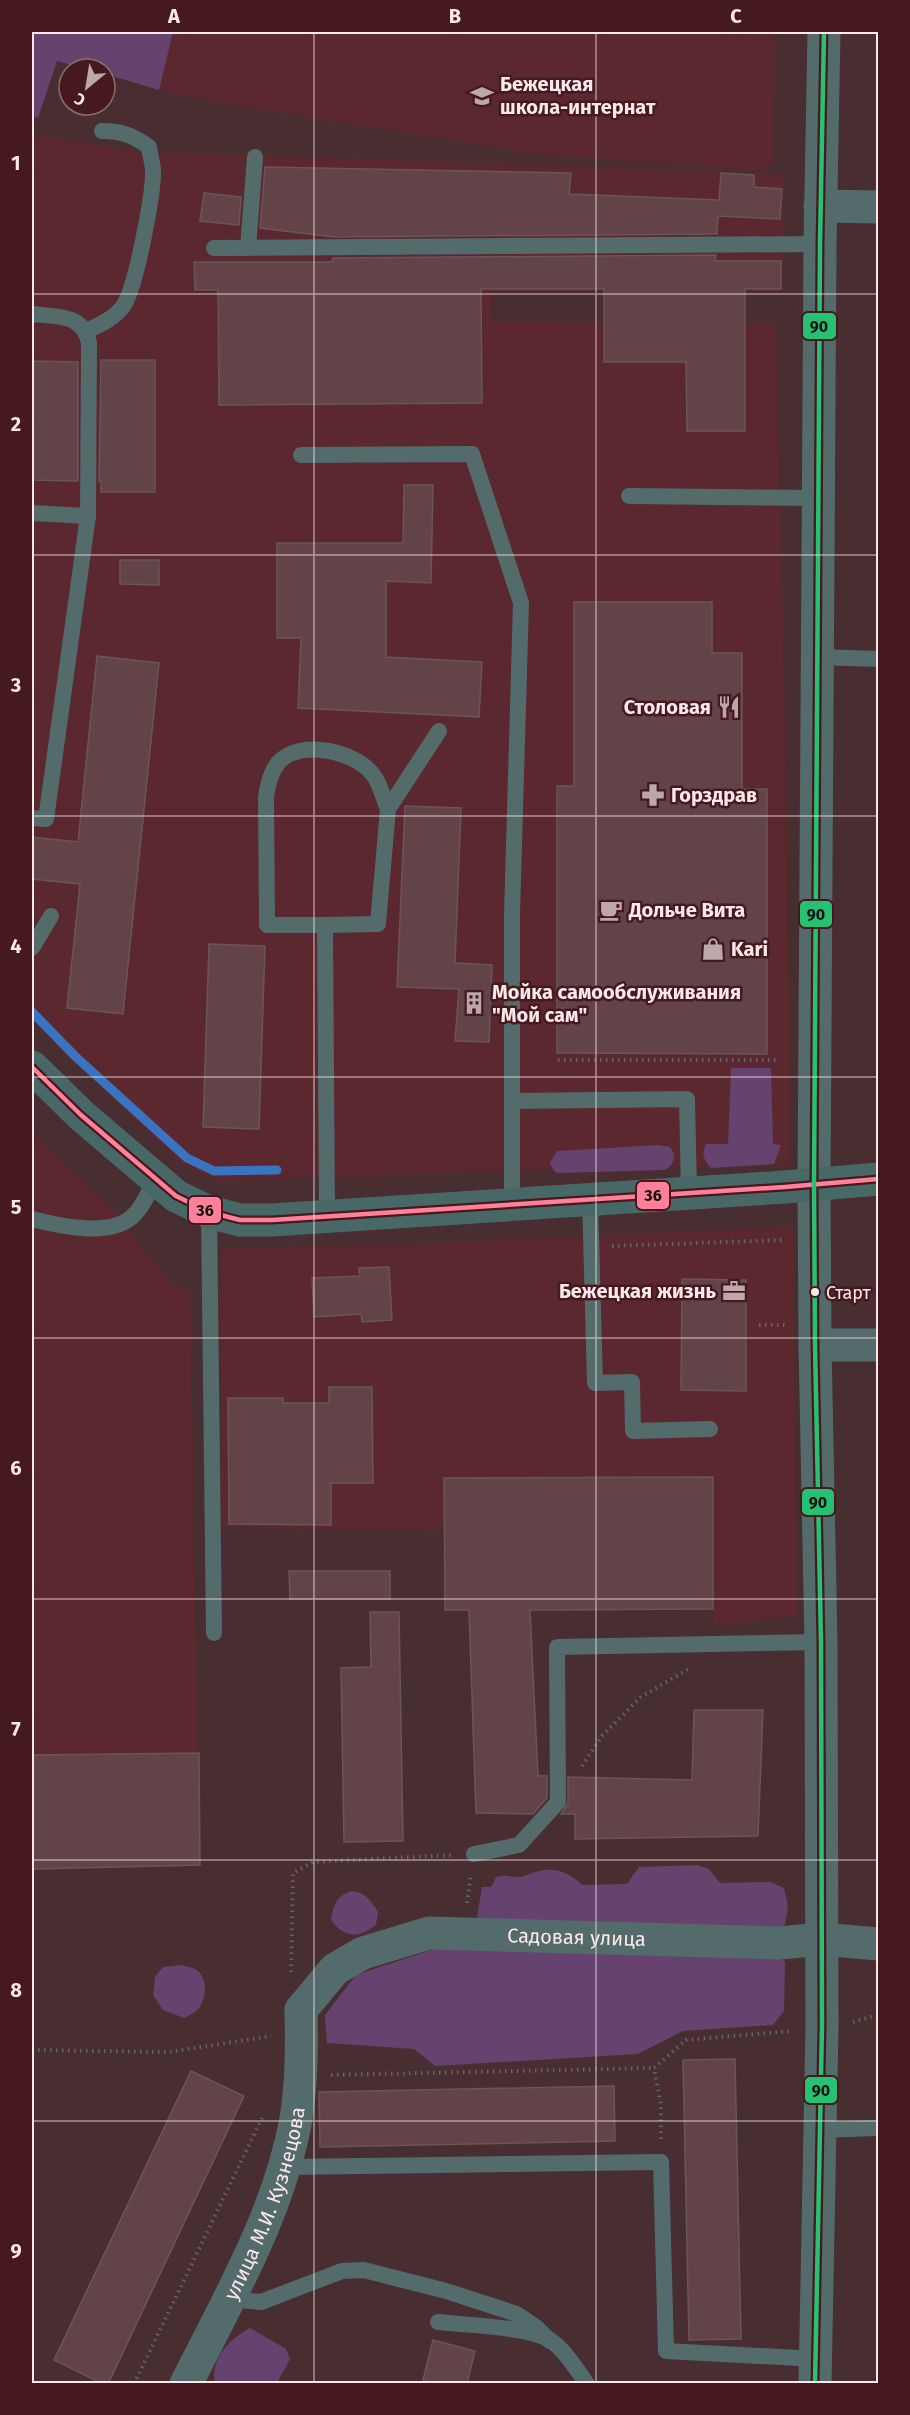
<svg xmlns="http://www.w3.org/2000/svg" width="910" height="2415" font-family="'Fira Sans',sans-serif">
<rect width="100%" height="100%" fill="#482e31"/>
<g fill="#5a282e">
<polygon points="173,32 775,32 773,158 768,171 535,154 220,103 159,90"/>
<polygon points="32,134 136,151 784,174 784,291 491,292 492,322 776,323 786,762 790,1165 467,1172 216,1181 182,1164 32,1023"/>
<polygon points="32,1131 114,1210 170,1283 190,1291 200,1865 32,1869"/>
<polygon points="793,1227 797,1616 713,1625 713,1609 445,1610 444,1529 333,1530 222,1527 220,1301 222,1248 394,1245"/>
</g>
<g fill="#65436e">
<polygon points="32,32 173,32 159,90 105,74 105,69 86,69 57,61 38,118 32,116"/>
<path d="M 731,1068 L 771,1068 L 773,1144 L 781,1145 L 774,1164 L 711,1168 C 704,1161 701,1153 706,1144 L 728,1144 Z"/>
<path d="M 659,1145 L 669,1147 C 678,1154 674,1166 664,1170 L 558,1173 L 554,1171 L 550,1163 L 557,1151 Z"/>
<path d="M 697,1865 L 709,1869 L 720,1883 L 770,1882 L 784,1888 L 788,1906 L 785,1925 L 765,1933 L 476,1923 L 482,1887 L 491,1887 L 496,1877 C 505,1875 511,1877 520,1877 C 526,1876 533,1872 539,1871 C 556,1867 570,1873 582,1885 L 627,1884 L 639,1867 Z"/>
<path d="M 352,1891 C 365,1892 371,1901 378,1912 L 376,1925 C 358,1938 345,1939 331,1920 C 333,1905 337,1895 352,1891 Z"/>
<polygon points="437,1948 777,1955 785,1962 784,2011 773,2025 683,2031 638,2054 435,2066 414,2049 327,2043 325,2015 356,1975"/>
<path d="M 181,1965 C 185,1966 191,1967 195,1969 C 208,1976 207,1998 199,2008 C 195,2013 190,2015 184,2018 L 163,2010 L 153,1995 L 155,1977 L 163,1967 Z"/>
<path d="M 250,2328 L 286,2349 L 290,2359 L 277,2383 L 215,2383 C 210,2359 229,2339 250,2328 Z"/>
</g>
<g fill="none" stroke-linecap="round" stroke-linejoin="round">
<polyline stroke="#3974c0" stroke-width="9" points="32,1012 76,1057 187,1158 214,1171 277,1170"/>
</g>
<g fill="#624348" stroke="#6a5557" stroke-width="1.5">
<polygon points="265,167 571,173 569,194 719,200 721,173 754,175 754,187 782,189 780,219 718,216 717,234 334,237 260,228"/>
<polygon points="204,193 241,197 239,225 200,221"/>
<polygon points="716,255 715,261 781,261 781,289 745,289 745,431 687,431 686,362 604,362 604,289 481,289 482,403 219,405 218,290 195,290 194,262 332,262 333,258"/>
<polygon points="101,360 155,360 155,492 101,492 101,481 99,481"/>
<polygon points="32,361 78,362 78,481 32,480"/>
<polygon points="404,485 433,485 431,583 386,581 386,657 482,662 479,717 298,708 301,638 277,638 277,543 403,543"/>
<polygon points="120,560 159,560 159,585 120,584"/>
<polygon points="574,602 712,602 712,653 742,653 742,789 767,789 767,1054 557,1053 557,786 574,786"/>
<polygon points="97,656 159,663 123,1014 67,1008 80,884 32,879 32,837 78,842"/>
<polygon points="405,806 461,808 455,963 492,965 489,1042 455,1041 459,989 397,987"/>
<polygon points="209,944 265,946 259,1129 203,1127"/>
<polygon points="389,1267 392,1320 362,1322 361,1314 314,1317 312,1278 360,1276 359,1268"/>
<polygon points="682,1279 746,1280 746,1391 681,1390"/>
<polygon points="329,1387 372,1387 373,1483 331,1483 331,1525 229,1524 228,1398 283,1398 283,1403 329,1403"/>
<polygon points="713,1477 713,1609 530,1610 538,1776 547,1776 547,1798 533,1814 476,1813 469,1610 445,1610 444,1478"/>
<polygon points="289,1571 390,1571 390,1599 290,1599"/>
<polygon points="370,1612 399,1612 403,1841 344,1842 341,1668 371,1667"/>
<polygon points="694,1710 763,1710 758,1836 575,1839 575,1814 561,1814 568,1803 568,1777 692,1780"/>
<polygon points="199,1753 200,1865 32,1869 32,1755"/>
<polygon points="735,2059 741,2339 689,2340 683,2060"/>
<polygon points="191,2071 244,2096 108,2384 103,2384 54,2360"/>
<polygon points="614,2086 615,2141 320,2147 319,2092"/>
<polygon points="433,2340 475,2351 467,2384 435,2384 423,2380"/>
</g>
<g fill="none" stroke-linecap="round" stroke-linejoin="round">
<g stroke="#5d6768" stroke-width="4" stroke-dasharray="1.5 4.5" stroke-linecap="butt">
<polyline points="558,1060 779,1060"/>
<polyline points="612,1246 784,1240"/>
<polyline points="759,1325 785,1325"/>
<polyline points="582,1766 602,1736 641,1697 690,1668"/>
<polyline points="467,1903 471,1874"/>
<polyline points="291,1972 293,1873 313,1862 453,1855"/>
<polyline points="853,2022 878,2015"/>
<polyline points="32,2050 169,2052 271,2036"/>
<polyline points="331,2075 654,2068"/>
<polyline points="661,2139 661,2105 654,2068 686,2040 792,2031"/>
<polyline points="134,2384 262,2118"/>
</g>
<g stroke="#536b6b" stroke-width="16">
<polyline points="214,248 820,244"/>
<polyline points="248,248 255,157"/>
<path d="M 32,314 C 56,317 83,313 89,343 L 88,516 L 46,819 L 32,818"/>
<path d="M 86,331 C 100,325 115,318 124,305 C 136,286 154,193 153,169 C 152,162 150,154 149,147 C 133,135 121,131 102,131"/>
<polyline points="301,455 472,454 521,603 512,914 512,1101"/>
<polyline points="629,496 818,498"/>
<polyline points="32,513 88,516"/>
<polyline points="817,657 878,659"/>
<polyline points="325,925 378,924 388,809"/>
<polyline points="32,948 51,916"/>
<polyline points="590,1198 595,1383 632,1382 633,1431 710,1429"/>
<polyline points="512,1204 512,1101 687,1099 689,1193"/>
<polyline points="209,1212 214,1633"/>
<path d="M 327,1216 L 325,925 L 267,925 L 266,797 C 268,785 270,773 278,763 C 300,737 361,752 376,779 C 381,788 384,800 388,809 L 439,731"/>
<path d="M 32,1219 C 59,1226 112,1238 134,1215 C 144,1205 149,1192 155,1179"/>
<polyline points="474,1854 519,1845 558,1802 557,1647 821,1642"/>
<polyline points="820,2130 878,2128"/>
<polyline points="284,2167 661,2162 666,2351 817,2359"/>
<polyline points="228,2299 261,2302 342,2271 364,2270 446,2291 517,2314 536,2327 550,2341"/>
<path d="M 438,2322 C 466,2325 529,2327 550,2340 C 565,2350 577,2370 587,2384"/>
</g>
<g stroke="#536b6b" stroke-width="33">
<polyline points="820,206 878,207"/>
<polyline points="815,1345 878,1345"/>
<path id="s1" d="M 301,2010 L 335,1969 L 363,1953 L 429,1933 L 780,1943 L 822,1939 L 878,1944"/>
</g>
<g stroke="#536b6b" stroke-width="33">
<path id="s2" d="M 186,2384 C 228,2300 279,2213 296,2119 C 302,2083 302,2047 301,2010"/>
<polyline points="815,2384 822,2026 821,1642 815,1345 814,1184 820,244 824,32"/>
</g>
<polyline stroke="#486868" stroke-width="33" points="32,1067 81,1115 176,1196 209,1212 240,1220 272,1220 785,1187 878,1179"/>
<g stroke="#46191f" stroke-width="9">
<polyline id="bus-1" points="32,1067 81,1115 176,1196 209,1212 240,1220 272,1220 785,1187 878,1179"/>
</g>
<g stroke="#46191f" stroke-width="9">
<polyline id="bus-2" points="815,2384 822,2026 821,1642 815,1345 814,1184 820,244 824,32"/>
</g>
<use href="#bus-1" stroke="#ff8098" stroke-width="4.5"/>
<use href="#bus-2" stroke="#26c172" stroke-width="4.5"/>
</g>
<path fill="none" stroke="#fbe8e9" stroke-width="1.5" stroke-opacity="0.55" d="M 314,32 L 314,2384M 596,32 L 596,2384M 32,294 L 878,294M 32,555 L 878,555M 32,816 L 878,816M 32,1077 L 878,1077M 32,1338 L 878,1338M 32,1599 L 878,1599M 32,1860 L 878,1860M 32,2121 L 878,2121"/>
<defs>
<g id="school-bare" transform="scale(1.8)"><path d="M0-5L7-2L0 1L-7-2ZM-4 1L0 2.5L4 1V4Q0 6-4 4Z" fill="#bca7a9" stroke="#46191f" stroke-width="2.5" paint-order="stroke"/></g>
<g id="restaurant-bare" transform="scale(1.8)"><path d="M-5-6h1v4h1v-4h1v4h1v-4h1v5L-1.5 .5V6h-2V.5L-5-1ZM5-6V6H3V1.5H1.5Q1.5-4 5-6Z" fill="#bca7a9" stroke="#46191f" stroke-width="2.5" paint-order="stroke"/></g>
<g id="pharmacy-bare" transform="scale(1.8)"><path d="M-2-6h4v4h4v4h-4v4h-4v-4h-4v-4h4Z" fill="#bca7a9" stroke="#46191f" stroke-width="2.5" paint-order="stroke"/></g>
<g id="cafe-bare" transform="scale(1.8)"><path d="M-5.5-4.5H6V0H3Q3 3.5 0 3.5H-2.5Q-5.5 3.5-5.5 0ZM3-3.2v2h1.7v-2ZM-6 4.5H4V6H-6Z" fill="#bca7a9" stroke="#46191f" stroke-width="2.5" paint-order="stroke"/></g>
<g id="shop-bare" transform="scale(1.8)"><path d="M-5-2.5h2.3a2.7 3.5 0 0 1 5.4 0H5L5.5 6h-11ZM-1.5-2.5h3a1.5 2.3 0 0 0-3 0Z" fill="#bca7a9" stroke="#46191f" stroke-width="2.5" paint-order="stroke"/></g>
<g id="building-bare" transform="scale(1.8)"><path d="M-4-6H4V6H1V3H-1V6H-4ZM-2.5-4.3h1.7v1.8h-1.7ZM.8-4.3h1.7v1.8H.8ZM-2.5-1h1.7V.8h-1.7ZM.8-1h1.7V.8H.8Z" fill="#bca7a9" stroke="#46191f" stroke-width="2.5" paint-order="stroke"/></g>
<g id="office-bare" transform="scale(1.8)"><path d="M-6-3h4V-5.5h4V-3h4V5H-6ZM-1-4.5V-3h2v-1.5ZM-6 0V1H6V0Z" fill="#bca7a9" stroke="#46191f" stroke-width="2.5" paint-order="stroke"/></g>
</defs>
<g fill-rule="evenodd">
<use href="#school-bare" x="482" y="96"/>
<use href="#restaurant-bare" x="729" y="707"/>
<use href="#pharmacy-bare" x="653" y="795"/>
<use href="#cafe-bare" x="611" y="910"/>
<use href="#shop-bare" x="713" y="949"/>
<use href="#building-bare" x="474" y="1003"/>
<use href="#office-bare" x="734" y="1291"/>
</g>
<circle fill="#fbe8e9" stroke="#46191f" stroke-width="2" cx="815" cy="1292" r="5"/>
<g text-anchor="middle" stroke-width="5" stroke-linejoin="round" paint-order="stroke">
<g font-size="18" fill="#fbe8e9" stroke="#46191f" text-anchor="start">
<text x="826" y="1299">Старт</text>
</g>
<g font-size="20" font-weight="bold" fill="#fbe8e9" stroke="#46191f" text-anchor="start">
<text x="500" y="91">Бежецкая<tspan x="500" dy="23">школа-интернат</tspan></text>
<text x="711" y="714" text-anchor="end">Столовая</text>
<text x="671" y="802">Горздрав</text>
<text x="629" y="917">Дольче Вита</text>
<text x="731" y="956">Kari</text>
<text x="492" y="999">Мойка самообслуживания<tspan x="492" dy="23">"Мой сам"</tspan></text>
<text x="716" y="1298" text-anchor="end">Бежецкая жизнь</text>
</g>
<g font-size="20" fill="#fbe8e9" stroke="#46191f">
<text dy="7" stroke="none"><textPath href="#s1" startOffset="302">Садовая улица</textPath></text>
<text dy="7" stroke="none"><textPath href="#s2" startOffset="198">улица М.И. Кузнецова</textPath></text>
</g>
</g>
<g stroke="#46191f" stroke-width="2">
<rect x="802" y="312" width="35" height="28" rx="6" fill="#26c172"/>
<rect x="799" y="900" width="34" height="28" rx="6" fill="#26c172"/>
<rect x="636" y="1181" width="34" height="29" rx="6" fill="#ff8098"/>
<rect x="188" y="1196" width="34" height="28" rx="6" fill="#ff8098"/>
<rect x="801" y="1488" width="34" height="28" rx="6" fill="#26c172"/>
<rect x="804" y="2076" width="34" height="28" rx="6" fill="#26c172"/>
</g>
<g font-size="16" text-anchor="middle" font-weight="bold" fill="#111">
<text x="819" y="332">90</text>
<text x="816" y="920">90</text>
<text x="653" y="1201">36</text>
<text x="205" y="1216">36</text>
<text x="818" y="1508">90</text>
<text x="821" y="2096">90</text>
</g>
<rect width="910" height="2415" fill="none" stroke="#46191f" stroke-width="66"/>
<g transform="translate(87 87) rotate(210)"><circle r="28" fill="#46191f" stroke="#8e6c70" stroke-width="1.5"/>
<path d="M0-4.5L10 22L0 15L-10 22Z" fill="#bca7a9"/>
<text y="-9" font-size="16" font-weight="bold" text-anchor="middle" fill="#fbe8e9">С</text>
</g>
<rect x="33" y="33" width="844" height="2349" fill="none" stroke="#fbe8e9" stroke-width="2"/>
<g font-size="20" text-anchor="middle" font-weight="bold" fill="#fbe8e9">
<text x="174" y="23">A</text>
<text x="455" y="23">B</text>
<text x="736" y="23">C</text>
<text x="16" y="170">1</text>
<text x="16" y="431">2</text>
<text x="16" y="692">3</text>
<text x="16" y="953">4</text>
<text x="16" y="1214">5</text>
<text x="16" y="1475">6</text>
<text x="16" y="1736">7</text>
<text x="16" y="1997">8</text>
<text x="16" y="2258">9</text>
</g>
</svg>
